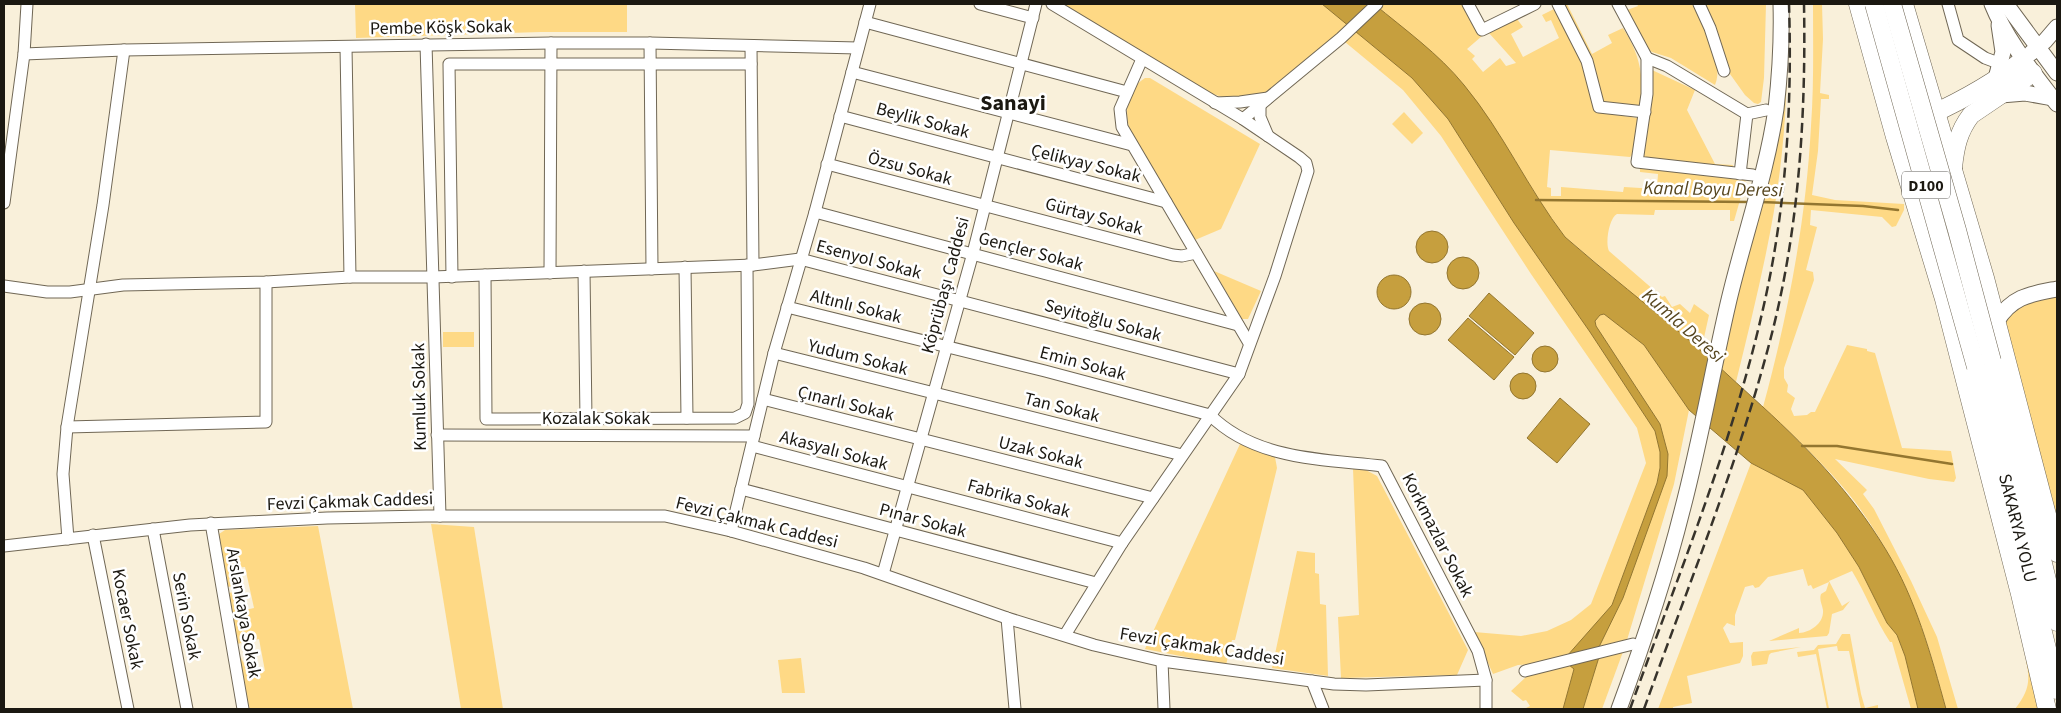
<svg xmlns="http://www.w3.org/2000/svg" width="2061" height="713" font-family="'Source Sans 3',sans-serif">
<rect width="100%" height="100%" fill="#f9f0da"/>
<g fill="#fed985">
<polygon points="355,4 627,4 627,32 541,32 356,38"/>
<polygon points="1063,4 1322,4 1348,25 1266,92 1259,95 1225,98 1207,92 1144,55"/>
<path d="M 1384,4 L 1464,4 L 1482,36 L 1467,49 L 1475,56 L 1472,59 L 1483,72 L 1500,58 L 1506,66 L 1516,63 L 1489,33 L 1517,19 L 1523,27 L 1511,34 L 1523,57 L 1559,38 L 1551,20 L 1546,22 L 1542,15 L 1556,8 L 1584,68 L 1595,112 L 1638,118 L 1634,153 L 1630,157 L 1550,150 L 1547,187 L 1551,188 L 1551,196 L 1561,196 L 1561,187 L 1623,192 L 1624,187 L 1657,189 L 1658,174 L 1640,172 L 1640,166 L 1746,179 L 1734,221 L 1730,221 L 1730,210 L 1655,210 L 1654,215 L 1617,214 C 1609,218 1605,243 1609,251 L 1662,297 L 1665,296 L 1672,307 L 1680,304 L 1690,313 L 1694,304 L 1709,315 L 1701,351 L 1565,237 L 1549,216 L 1483,111 L 1463,84 L 1379,8 Z"/>
<path d="M 1560,4 L 1567,4 L 1592,54 L 1612,43 L 1608,35 L 1623,28 C 1639,53 1645,76 1640,106 L 1601,101 Z"/>
<path d="M 1637,4 L 1692,4 C 1703,24 1725,63 1715,85 L 1671,58 L 1652,52 L 1647,48 L 1627,10 L 1638,6 Z"/>
<polygon points="1704,4 1766,4 1764,78 1761,102 1758,104 1754,103 1745,95 1730,74 1724,53"/>
<path d="M 1813,4 L 1822,4 L 1823,39 L 1820,93 L 1829,95 L 1829,99 L 1821,99 L 1818,151 L 1812,195 L 1835,200 L 1904,204 L 1904,210 L 1896,226 L 1892,227 L 1882,217 L 1811,210 L 1810,225 L 1817,227 L 1806,270 L 1813,272 L 1814,280 L 1784,368 L 1784,378 L 1788,385 L 1787,392 L 1795,398 L 1791,409 L 1794,416 L 1807,415 L 1811,412 L 1815,412 L 1847,345 L 1867,349 L 1867,351 L 1875,353 L 1902,448 L 1951,451 L 1956,478 L 1954,482 L 1929,479 L 1835,459 L 1867,490 L 1863,494 L 1874,509 L 1911,581 L 1937,637 L 1958,709 L 1946,709 C 1939,686 1934,663 1926,640 C 1910,590 1881,534 1848,493 C 1822,462 1792,434 1763,407 C 1788,315 1806,221 1811,126 C 1814,85 1813,44 1813,4 Z"/>
<path d="M 1786,14 C 1789,79 1785,146 1774,211 C 1764,269 1750,325 1736,382 L 1720,368 Z"/>
<polygon points="1356,32 1412,78 1448,119 1514,223 1590,332 1655,431 1660,452 1660,468 1657,483 1612,605 1593,628 1567,656 1533,664 1518,665 1493,674 1474,632 1521,636 1547,631 1571,620 1591,604 1646,463 1637,428 1531,274 1441,136 1403,90 1345,42"/>
<polygon points="1652,70 1695,90 1687,110 1715,164 1733,165 1732,168 1645,160 1644,156 1652,101"/>
<path d="M 1145,78 L 1150,78 L 1260,144 L 1221,229 L 1195,240 L 1131,134 C 1124,114 1125,90 1145,78 Z"/>
<polygon points="1404,112 1423,133 1412,144 1392,124"/>
<polygon points="1214,271 1261,291 1248,319 1242,319"/>
<path d="M 2057,295 L 2057,526 L 2005,321 C 2014,301 2039,299 2057,295 Z"/>
<polygon points="1604,314 1644,345 1689,410 1674,484 1627,640 1598,649 1623,598 1666,476 1668,454 1660,424 1596,326 1595,321 1600,315"/>
<rect x="443" y="332" width="31" height="15"/>
<polygon points="1240,444 1275,457 1277,468 1235,640 1232,640 1226,665 1145,649"/>
<path d="M 1751,463 L 1803,490 L 1837,533 L 1859,567 L 1887,623 L 1897,635 L 1905,656 L 1918,709 L 1911,709 L 1892,642 L 1890,642 C 1875,619 1866,594 1852,571 L 1829,581 L 1842,606 L 1850,601 L 1843,610 L 1832,614 L 1829,633 L 1827,636 L 1769,641 L 1799,628 L 1799,633 C 1811,632 1824,623 1823,610 C 1822,604 1819,600 1821,594 L 1826,591 L 1829,582 L 1813,589 L 1811,585 L 1808,586 L 1803,569 L 1768,577 L 1759,587 L 1755,588 L 1753,585 L 1745,587 L 1735,615 L 1735,626 L 1727,623 L 1723,628 L 1730,643 L 1743,642 L 1743,656 L 1740,663 L 1687,676 L 1692,703 L 1673,707 L 1673,709 L 1658,709 Z"/>
<polygon points="1353,469 1366,470 1377,476 1468,650 1457,675 1341,678 1338,617 1359,615"/>
<polygon points="431,524 474,527 503,709 461,709"/>
<polygon points="318,526 353,709 248,709 239,654 250,675 265,671 259,639 237,644 229,593 233,592 236,612 254,608 245,567 229,569 232,586 228,587 219,534 225,530"/>
<polygon points="1297,551 1315,553 1315,573 1319,574 1320,604 1326,605 1328,676 1272,668"/>
<polygon points="1842,634 1850,634 1861,694 1865,708 1878,705 1878,709 1861,709 1849,651 1838,651 1837,646 1818,649 1829,709 1827,709 1816,654 1798,657 1797,652 1814,650 1818,645 1836,644"/>
<polygon points="1801,647 1771,653 1769,655 1767,664 1752,666 1751,656 1753,652"/>
<polygon points="1624,649 1602,709 1583,709 1599,657"/>
<polygon points="801,658 805,693 782,693 778,660"/>
<path d="M 2030,660 L 2040,709 L 2015,709 C 2028,692 2031,682 2026,661 Z"/>
<polygon points="1576,663 1563,709 1524,709 1530,706 1526,700 1523,701 1511,691 1528,675"/>
</g>
<g fill="#c69f3e" stroke="#937630">
<path d="M 1322,4 L 1374,4 C 1404,29 1439,54 1464,85 C 1503,132 1528,189 1565,237 C 1606,273 1649,306 1690,341 C 1711,359 1731,378 1752,397 C 1804,444 1850,490 1886,550 C 1916,599 1931,655 1946,709 L 1918,709 L 1905,656 L 1897,635 L 1887,623 L 1859,567 L 1837,533 L 1803,490 L 1751,463 L 1689,410 L 1644,345 L 1604,314 L 1600,315 L 1595,321 L 1596,326 L 1660,424 L 1668,454 L 1667,476 L 1623,598 L 1598,649 L 1599,657 L 1583,709 L 1563,709 L 1574,669 L 1569,665 L 1567,656 L 1612,605 L 1657,483 L 1660,468 L 1660,452 L 1655,431 L 1590,332 L 1514,223 L 1448,119 L 1412,78 Z"/>
<circle cx="1432" cy="247" r="16"/>
<circle cx="1463" cy="273" r="16"/>
<circle cx="1394" cy="292" r="17"/>
<polygon points="1489,293 1534,333 1515,355 1469,316"/>
<circle cx="1425" cy="319" r="16"/>
<polygon points="1468,318 1514,357 1494,380 1448,340"/>
<circle cx="1545" cy="359" r="13"/>
<circle cx="1523" cy="386" r="13"/>
<polygon points="1560,398 1590,424 1557,463 1527,438"/>
</g>
<g fill="none" stroke-linecap="round" stroke-linejoin="round">
<g stroke="#937630" stroke-width="2.5">
<polyline points="1536,200 1750,202"/>
<polyline points="1761,202 1863,206 1898,210"/>
<polyline points="1802,446 1837,446 1952,464"/>
</g>
<g stroke="#706755" stroke-width="13">
<g id="minor">
<polyline points="980,4 1033,18"/>
<polyline points="1052,4 1243,119 1299,157 1306,163 1308,171 1275,276 1239,374 1122,543 1065,635"/>
<polyline points="1468,4 1482,30 1535,4"/>
<polyline points="1558,4 1587,61 1599,107 1645,112"/>
<polyline points="1618,4 1647,58 1647,94 1637,162 1753,175"/>
<polyline points="1699,4 1710,28 1724,71"/>
<polyline points="1948,4 1958,40 1985,58 2001,64"/>
<polyline points="865,22 1127,92"/>
<polyline points="650,43 652,269"/>
<polyline points="426,44 440,516"/>
<polyline points="751,46 753,265"/>
<polyline points="346,47 350,277"/>
<polyline points="24,54 124,50 551,43 650,43 858,48"/>
<polyline points="1647,58 1667,66 1747,114 1766,110"/>
<polyline points="1142,59 1120,109 1122,127 1249,343"/>
<polyline points="852,72 1132,145"/>
<polyline points="1215,103 1240,102 1268,98"/>
<polyline points="1260,105 1260,117 1268,136"/>
<polyline points="840,116 1166,202"/>
<polyline points="1243,119 1341,38 1377,4"/>
<polyline points="827,164 1173,255 1182,256 1196,253"/>
<polyline points="1740,174 1747,114"/>
<polyline points="4,203 24,54 27,4"/>
<polyline points="815,212 1238,325"/>
<polyline points="685,267 687,418"/>
<polyline points="584,271 586,419"/>
<polyline points="550,273 551,43"/>
<polyline points="485,275 486,419 735,418 745,413 748,404 747,265"/>
<polyline points="452,277 449,64 751,64"/>
<polyline points="4,286 47,292 70,292 123,285 266,282 350,277 433,277 753,265 800,259 1239,374"/>
<path d="M 787,307 L 1045,371 L 1210,415 C 1255,460 1323,459 1382,466 L 1478,651 L 1486,680 L 1486,709"/>
<polyline points="774,353 1182,455"/>
<polyline points="763,399 1153,498"/>
<polyline points="67,427 266,422 266,282"/>
<polyline points="437,435 754,436"/>
<polyline points="752,446 1122,543"/>
<polyline points="741,489 1096,583"/>
<polyline points="211,523 243,709"/>
<polyline points="153,529 187,709"/>
<polyline points="731,531 774,353 815,212 870,4"/>
<polyline points="93,535 128,709"/>
<polyline points="68,539 63,474 67,427 103,205 124,50"/>
<polyline points="4,546 190,525 327,518 426,516 665,516 731,531 864,568 1007,618 1094,645 1162,661 1334,684 1366,685 1486,680"/>
<polyline points="883,574 973,253 1036,4"/>
<polyline points="1007,618 1015,709"/>
<polyline points="1162,661 1164,709"/>
<polyline points="1525,671 1633,644"/>
<polyline points="1312,681 1323,709"/>
</g>
</g>
<g stroke="#706755" stroke-width="17">
<g id="major">
<path d="M 1992,4 C 2007,41 2033,72 2057,104"/>
<polyline points="2006,4 2057,73"/>
<polyline points="2031,53 2045,41 2057,27"/>
<polyline points="1995,82 2003,52 1999,25"/>
<polyline points="2001,95 2025,93 2053,98"/>
<path d="M 1997,321 C 2012,296 2031,294 2057,289"/>
<path d="M 1619,709 C 1643,644 1665,579 1682,511 C 1700,443 1712,373 1728,304 C 1743,239 1766,176 1776,109 C 1780,74 1782,39 1781,4"/>
</g>
</g>
<g stroke="#706755" stroke-width="19">
<g id="highway">
<polyline points="1858,4 1895,137 1944,299 2020,594 2047,709"/>
<polyline points="1904,4 1985,278 2057,553"/>
<path d="M 1928,116 C 1963,100 1994,83 2024,59"/>
<path d="M 1908,175 C 1925,180 1937,174 1953,168 C 1955,148 1958,132 1971,115 L 2033,73"/>
<polyline points="1992,361 2016,450 2057,622"/>
<polyline points="1976,367 2003,467 2057,690"/>
</g>
</g>
<use href="#minor" stroke="#fff" stroke-width="11"/>
<use href="#major" stroke="#fff" stroke-width="15"/>
<use href="#highway" stroke="#fff" stroke-width="18"/>
<g stroke="#37332b" stroke-width="2.5" stroke-dasharray="10 5" stroke-linecap="butt">
<path d="M 1630,709 C 1680,570 1738,431 1768,286 C 1787,194 1792,98 1789,4"/>
<path d="M 1644,709 C 1688,586 1738,464 1771,337 C 1799,229 1806,115 1804,4"/>
</g>
<g stroke="#706755" stroke-width="19" stroke-linecap="butt">
<g id="highway-bridge">
<polyline points="1874,4 1976,367"/>
<polyline points="1892,4 1957,230 1992,361"/>
</g>
</g>
<use href="#highway-bridge" stroke="#fff" stroke-width="18"/>
</g>
<g text-anchor="middle" stroke-width="5" stroke-linejoin="round" paint-order="stroke">
<rect fill="#fff" stroke="#5f5d58" stroke-width="1" x="1902" y="171.5" width="48" height="27" rx="4"/>
<g font-size="16" font-weight="bold" fill="#1b1811">
<text x="1926" y="191">D100</text>
</g>
<g font-size="18" fill="#1b1811" stroke="#fff">
<text transform="translate(441 27) rotate(-1)" y="6">Pembe Köşk Sokak</text>
<text transform="translate(923 120) rotate(15)" y="6">Beylik Sokak</text>
<text transform="translate(1086 163) rotate(14)" y="6">Çelikyay Sokak</text>
<text transform="translate(910 168) rotate(15)" y="6">Özsu Sokak</text>
<text transform="translate(1094 216) rotate(15)" y="6">Gürtay Sokak</text>
<text transform="translate(1031 251) rotate(15)" y="6">Gençler Sokak</text>
<text transform="translate(869 259) rotate(15)" y="6">Esenyol Sokak</text>
<text transform="translate(945 285) rotate(-75)" y="6">Köprübaşı Caddesi</text>
<text transform="translate(856 306) rotate(14)" y="6">Altınlı Sokak</text>
<text transform="translate(1103 320) rotate(15)" y="6">Seyitoğlu Sokak</text>
<text transform="translate(858 357) rotate(14)" y="6">Yudum Sokak</text>
<text transform="translate(1083 363) rotate(15)" y="6">Emin Sokak</text>
<text transform="translate(419 397) rotate(-91)" y="6">Kumluk Sokak</text>
<text transform="translate(846 403) rotate(14)" y="6">Çınarlı Sokak</text>
<text transform="translate(1062 407) rotate(14)" y="6">Tan Sokak</text>
<text x="596" y="424">Kozalak Sokak</text>
<text transform="translate(834 450) rotate(15)" y="6">Akasyalı Sokak</text>
<text transform="translate(1041 452) rotate(14)" y="6">Uzak Sokak</text>
<text transform="translate(1019 498) rotate(15)" y="6">Fabrika Sokak</text>
<text transform="translate(350 501) rotate(-2)" y="6">Fevzi Çakmak Caddesi</text>
<text transform="translate(923 520) rotate(15)" y="6">Pınar Sokak</text>
<text transform="translate(757 522) rotate(14)" y="6">Fevzi Çakmak Caddesi</text>
<text transform="translate(2018 528) rotate(76)" y="6">SAKARYA YOLU</text>
<text transform="translate(1438 535) rotate(63)" y="6">Korkmazlar Sokak</text>
<text transform="translate(244 613) rotate(80)" y="6">Arslankaya Sokak</text>
<text transform="translate(187 616) rotate(79)" y="6">Serin Sokak</text>
<text transform="translate(128 619) rotate(79)" y="6">Kocaer Sokak</text>
<text transform="translate(1202 646) rotate(9)" y="6">Fevzi Çakmak Caddesi</text>
</g>
<g font-size="19" font-style="italic" fill="#57461f" stroke="#fff">
<text transform="translate(1713 188) rotate(1)" y="7">Kanal Boyu Deresi</text>
<text transform="translate(1684 325) rotate(41)" y="7">Kumla Deresi</text>
</g>
<g font-size="22" font-weight="bold" fill="#1b1811" stroke="#fff">
<text x="1013" y="110">Sanayi</text>
</g>
</g>
<rect width="2061" height="713" fill="none" stroke="#1b1811" stroke-width="10"/>
</svg>
